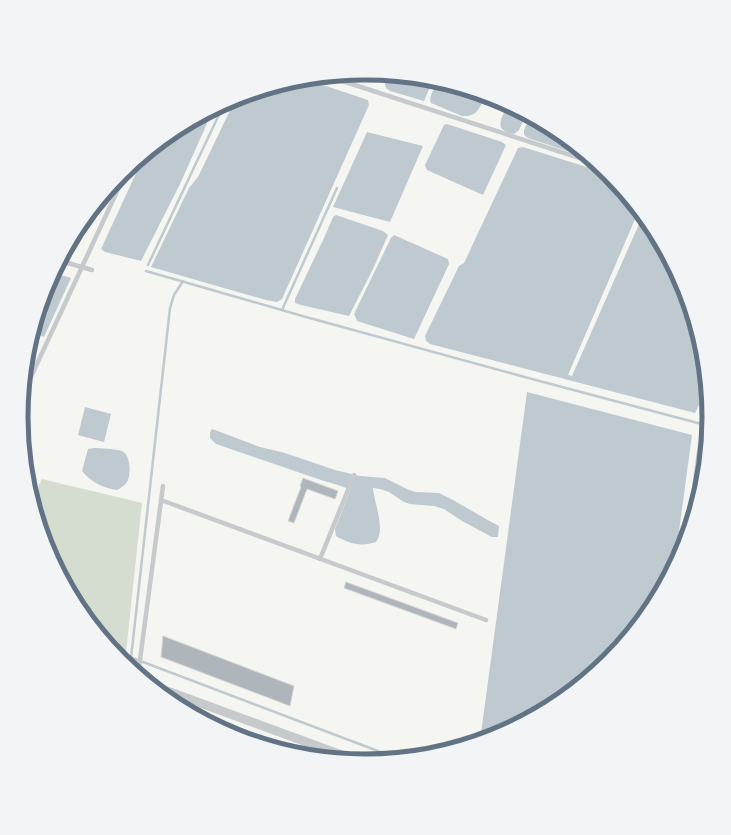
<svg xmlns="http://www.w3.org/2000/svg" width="731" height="835" font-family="Overpass,sans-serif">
<rect width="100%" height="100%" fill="#f5f5f1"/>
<polygon fill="#d5ddd1" points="42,479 142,503 126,652 109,645 79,609 47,549 32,499"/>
<g fill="#bfcad0">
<polygon points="387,75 433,80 424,101 390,91 386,88 384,80"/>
<polygon points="305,79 368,100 369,105 282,299 277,302 266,300 151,267 189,188 198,177 236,98 299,80"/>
<path d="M 439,81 L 485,96 C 480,107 478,117 462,116 L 431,103 C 428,96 435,88 439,81 Z"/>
<path d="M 508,105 L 526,115 L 519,130 L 514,134 C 510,133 505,132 502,129 C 497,123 505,111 508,105 Z"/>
<polygon points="210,112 211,113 209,119 180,184 141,261 105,252 101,249 144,156 174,131"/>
<polygon points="530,117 557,131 591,159 528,138 524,135 524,130"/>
<polygon points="447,124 502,142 506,145 483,195 427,170 425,165 444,125"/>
<polygon points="367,132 423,146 390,222 333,207"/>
<polygon points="523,147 609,174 639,210 568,375 572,376 643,215 652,226 684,286 703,351 707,389 695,413 430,344 426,341 425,336 459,266 464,263 518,148"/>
<polygon points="336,215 383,231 388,235 373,269 349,316 301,305 295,303 295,299 324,238 333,217"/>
<polygon points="394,235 448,259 449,264 414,339 357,321 354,314 391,238"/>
<polygon points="54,273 71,278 44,337 39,335 48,312 40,308 47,285"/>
<polygon points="527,392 692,435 674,568 652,609 609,661 557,704 497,736 480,741"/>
<polygon points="85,407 111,414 104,442 78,435"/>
<path d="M 212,429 L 215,430 L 260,447 L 285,453 L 335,470 L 360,476 L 385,478 L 409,490 L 416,492 L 439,493 L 453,500 L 486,519 L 499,526 L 498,537 L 492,537 L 462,521 L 444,509 L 434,506 L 410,504 L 404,502 L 389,492 L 380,489 L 373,488 C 374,503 386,529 376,542 C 361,547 350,544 336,536 L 335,529 L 350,491 L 346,488 L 341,486 L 321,480 L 216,444 L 210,438 L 210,432 Z"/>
<polygon points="699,436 708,438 703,485 683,551"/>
<path d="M 94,448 C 100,448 117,449 122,451 C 131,455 131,475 127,482 C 124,486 121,488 117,490 C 103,488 91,482 82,471 L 88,449 Z"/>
</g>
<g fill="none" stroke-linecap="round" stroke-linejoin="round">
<g stroke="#bfcad0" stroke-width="2.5">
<polyline points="148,265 224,104"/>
<polyline points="146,271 306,317 532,379 709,426"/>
<polyline points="282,310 337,188"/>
<polyline points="114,651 399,759"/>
<polyline points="131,658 170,308 174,295 183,281"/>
</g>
</g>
<g fill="#aeb6bb" stroke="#d6d6d4">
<polygon points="303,478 338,491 335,499 307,489 294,523 288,521 301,487 300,486"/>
<polygon points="346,582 458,623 456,629 344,588"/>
<polygon points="163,636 294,686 290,706 161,657"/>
</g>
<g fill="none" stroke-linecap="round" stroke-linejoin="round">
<g stroke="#c7cacd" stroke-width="4.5">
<polyline points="330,77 598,164"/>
<polyline points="61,261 92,270"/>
<polyline points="23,394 127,170"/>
<polyline points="161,500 486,620"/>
<polyline points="320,559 354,475"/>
<polyline points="138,675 163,486"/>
</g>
<polyline stroke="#c7cacd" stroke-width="9" points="151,685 358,761"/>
</g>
<path d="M0 0H731V835H0ZM28 417a337 337 0 1 1 674 0a337 337 0 1 1-674 0Z" fill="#f2f4f5" fill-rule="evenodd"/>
<path fill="none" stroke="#617385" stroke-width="5" d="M28 417a337 337 0 1 1 674 0a337 337 0 1 1-674 0Z"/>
</svg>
